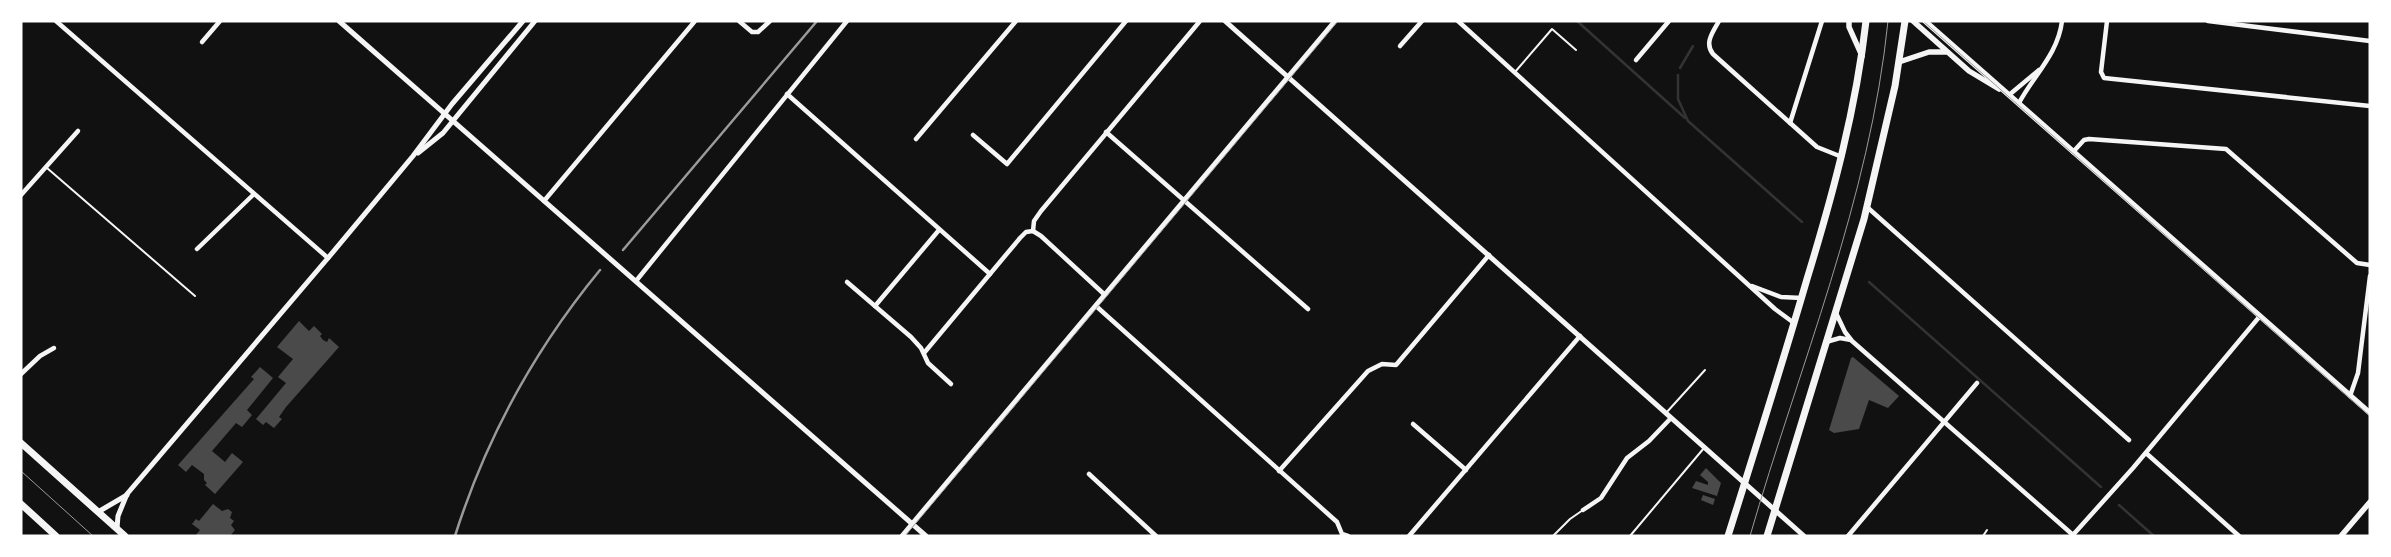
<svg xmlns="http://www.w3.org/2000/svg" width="2391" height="557" font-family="'Asap Condensed',sans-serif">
<rect width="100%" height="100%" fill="#111"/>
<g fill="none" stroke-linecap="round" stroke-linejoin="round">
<g stroke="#333" stroke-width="2.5">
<polyline points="1577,21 1685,118"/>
<polyline points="1680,68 1693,46"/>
<polyline points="1678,75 1678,99 1688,121 1802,222"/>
<polyline points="1869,282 2101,487"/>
<polyline points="2119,505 2154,536"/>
</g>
</g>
<g fill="#4a4a4a">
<polygon points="299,321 309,331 314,326 322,334 320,336 323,340 327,342 329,338 339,347 286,407 279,417 282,419 274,428 266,422 263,425 256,419 286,383 278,377 293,359 277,347"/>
<polygon points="1853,357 1899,396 1888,408 1869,400 1859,429 1834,433 1829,430 1851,358"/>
<polygon points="260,367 273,378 247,410 252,415 242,427 236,423 212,451 225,462 232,453 243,462 215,494 205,485 207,483 204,480 204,474 192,465 186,472 178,465 254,379 251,377"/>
<polygon points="1706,468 1721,483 1717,496 1692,488 1696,481 1708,485 1708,482 1700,475"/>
<polygon points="1703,495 1715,499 1713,505 1701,500"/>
<polygon points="213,504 222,511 228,509 232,512 230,518 234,521 231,525 235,530 230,536 195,536 200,530 192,524 196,519 199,521"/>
</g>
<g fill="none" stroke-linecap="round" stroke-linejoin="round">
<g stroke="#f5f5f5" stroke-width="2">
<polyline points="1515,72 1552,29 1576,50"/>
<polyline points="47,168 195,296"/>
<polyline points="1666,413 1705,370"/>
<polyline points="1553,536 1570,519 1583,510"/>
<polyline points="1630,536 1704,448"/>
<polyline points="1983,536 1987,530"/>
</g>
<g stroke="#f5f5f5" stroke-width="4.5">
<polyline points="56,21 328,258"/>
<polyline points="739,21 752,32 758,32 770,21"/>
<polyline points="1458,21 1775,309 1794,323"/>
<path d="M 1719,21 C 1713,32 1704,43 1713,54 L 1817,147 L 1842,157"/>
<polyline points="2107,21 2101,72 2104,78 2370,106"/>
<polyline points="2208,21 2370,41"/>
<polyline points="202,42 220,21"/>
<polyline points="1400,46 1422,21"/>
<polyline points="1636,60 1669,21"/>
<polyline points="787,94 990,274"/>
<polyline points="2009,95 2039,70"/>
<path d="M 2019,103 C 2034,75 2058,54 2062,21"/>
<polyline points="1790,123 1822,21"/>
<polyline points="1106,132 1308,309"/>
<polyline points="973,135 1007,164 1126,21"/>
<polyline points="916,139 1016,21"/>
<polyline points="2073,152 2084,140 2089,139 2226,149 2357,263 2370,265"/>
<polyline points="21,195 78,131"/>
<polyline points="544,201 695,21"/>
<polyline points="1867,207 2129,440"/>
<polyline points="1033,231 1034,221 1041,211 1200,21"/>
<polyline points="1033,231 1041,236 1105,295"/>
<polyline points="197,249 254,194"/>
<polyline points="636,281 847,21"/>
<polyline points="847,282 911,337 921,348 928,363 951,384"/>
<polyline points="1752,286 1781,297 1802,298"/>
<polyline points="875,306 939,230"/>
<polyline points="1096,306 1337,522 1342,534 1348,536"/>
<polyline points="1836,313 1845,332 1852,341 2073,535"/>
<polyline points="1826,342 1840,338 1851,340"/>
<polyline points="924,353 1020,238 1026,232 1033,231"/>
<polyline points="21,374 40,356 54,348"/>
<polyline points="2350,396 2358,373 2370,276"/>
<polyline points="1413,424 1466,470"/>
<polyline points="2146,453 2239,536"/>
<polyline points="1279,471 1368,371 1382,364 1396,365 1489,255"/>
<polyline points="1089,474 1156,536"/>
<polyline points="1583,510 1601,498 1627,458 1649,441 1671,418"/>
<polyline points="1409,536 1580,336"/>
<polyline points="1848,536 1977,383"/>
<polyline points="2072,536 2133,468 2260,316"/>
</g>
<g stroke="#f5f5f5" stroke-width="5">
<polyline points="339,21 926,536"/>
<polyline points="1225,21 1804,536"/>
<polyline points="418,153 443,133 535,21"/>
<polyline points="98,512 127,495"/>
<polyline points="117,528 118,516 127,494 328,258 413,156 452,104 523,21"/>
<polyline points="902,536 1335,21"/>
</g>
<g stroke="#f5f5f5" stroke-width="5.5">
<polyline points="1849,21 1849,27 1862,56"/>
<polyline points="1913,21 1969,71 1999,89"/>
<polyline points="1925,21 2370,413"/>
<polyline points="1899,62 1929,52 1946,52"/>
<polyline points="2341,536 2370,502"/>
</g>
<g stroke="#f5f5f5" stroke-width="7">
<polyline points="21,443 125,536"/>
<polyline points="21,504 56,536"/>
<path d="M 1728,536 C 1755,450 1782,365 1807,279 C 1833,194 1856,109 1866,21"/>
<polyline points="1767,536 1864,219 1895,86 1905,21"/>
</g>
<g stroke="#9a9a9a" stroke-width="1">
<polyline points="1923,21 2370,416"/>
<polyline points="21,471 93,536"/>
<polyline points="905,536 1338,21"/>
<path d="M 1750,536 C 1799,366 1870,199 1888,21"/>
</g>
<g stroke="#9a9a9a" stroke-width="2.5">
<polyline points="623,250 817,21"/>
<path d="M 455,536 C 486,438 535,349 600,270"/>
</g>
</g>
<rect width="2391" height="557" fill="none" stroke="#ffffff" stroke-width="45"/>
</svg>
